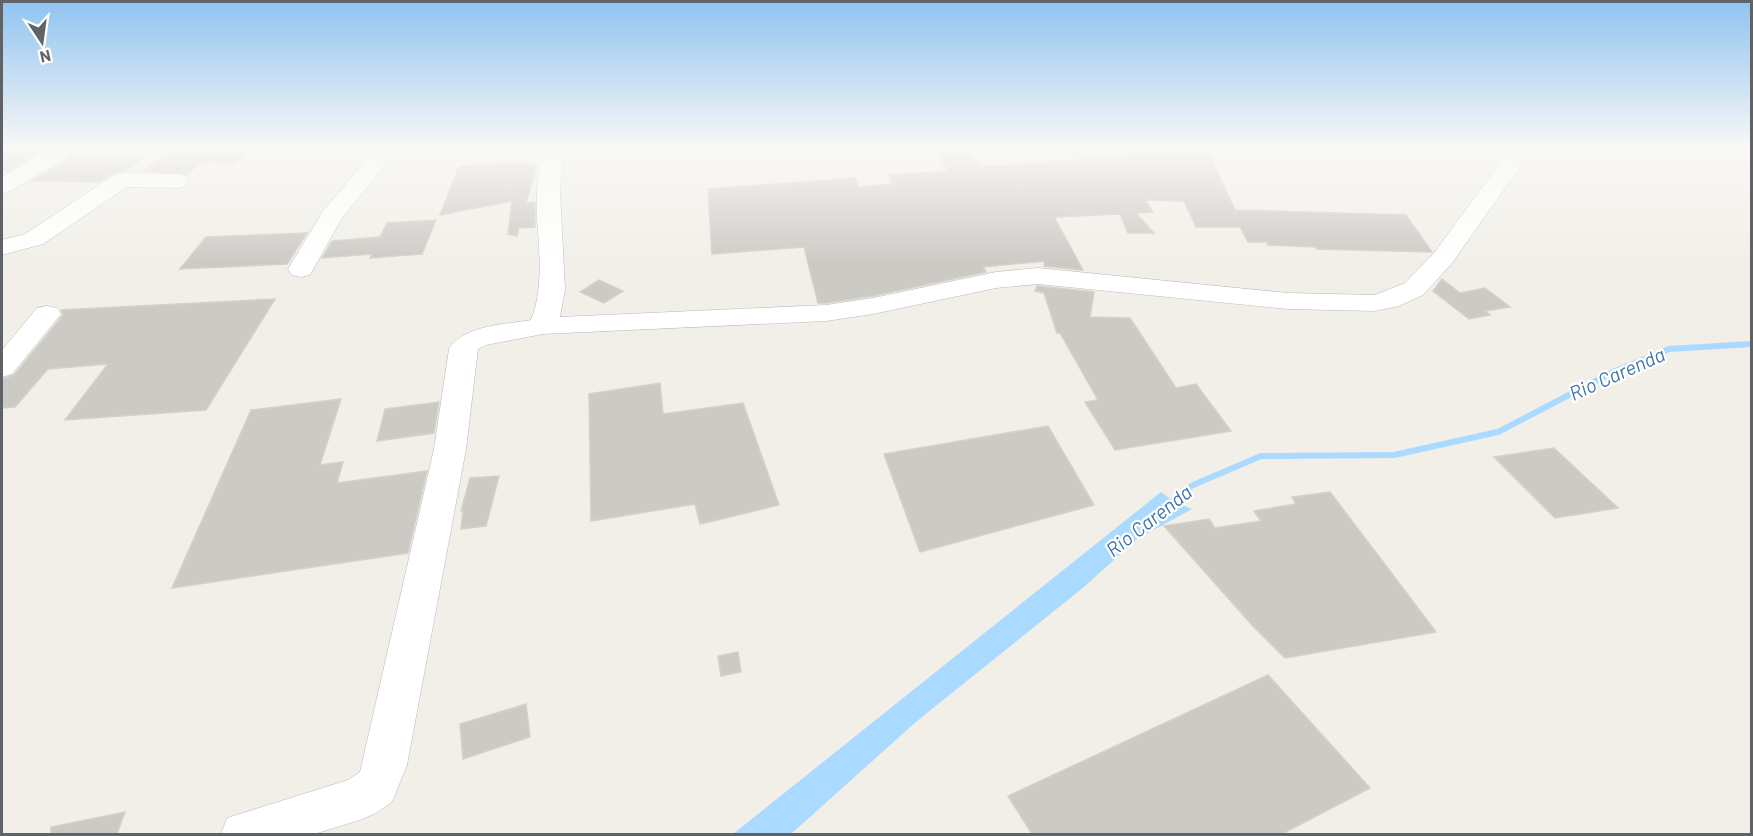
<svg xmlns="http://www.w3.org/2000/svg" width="1753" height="836" font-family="Barlow,sans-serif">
<rect width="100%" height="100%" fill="#f1efe8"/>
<polygon fill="#aadaff" points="1161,492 1173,501 1192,509 1137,539 1084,587 917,721 791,834 733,834"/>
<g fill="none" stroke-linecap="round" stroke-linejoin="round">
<polyline stroke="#aadaff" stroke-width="6" points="1166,506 1193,485 1261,456 1394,455 1498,432 1613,372 1669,349 1752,344"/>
</g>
<g fill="#cccac5" stroke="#d6d1c6" stroke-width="1.5">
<polygon points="2,147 47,147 9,170 2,170"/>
<polygon points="176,147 257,147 235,163 202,162 187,174 144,171"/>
<polygon points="932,147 966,147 980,167 1088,159 1130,159 1130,147 1206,147 1235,210 1406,215 1432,252 1317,249 1316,247 1268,245 1267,242 1248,242 1240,227 1196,227 1184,201 1145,200 1153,212 1136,213 1154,233 1128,233 1120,214 1056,217 1055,219 1083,270 1044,266 1045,261 983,267 986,272 873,296 826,303 818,303 804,247 712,254 708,189 855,178 858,187 892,184 889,175 949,171"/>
<polygon points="73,156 143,158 125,171 113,173 99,182 32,181"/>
<polygon points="529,162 527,166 537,165 526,203 535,202 535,227 519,228 517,236 508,234 512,201 440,215 459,166"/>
<polygon points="436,220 422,254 370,258 372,254 322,258 332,241 380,237 387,223"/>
<polygon points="307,233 287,264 180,269 206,237"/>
<polygon points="1442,279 1460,293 1485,288 1510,307 1485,311 1490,315 1469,319 1433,291"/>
<polygon points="599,280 623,291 604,303 580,292"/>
<polygon points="1037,286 1094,292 1090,317 1130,318 1176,388 1196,384 1231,431 1115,450 1085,402 1098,400 1060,333 1057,333 1044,293 1035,291"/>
<polygon points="275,299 206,410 65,420 108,364 48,369 15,407 2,408 2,379 14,375 63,315 61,310"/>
<polygon points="660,383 663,414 743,403 779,505 700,524 695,504 591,521 589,394"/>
<polygon points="341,399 320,465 343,462 337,483 427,471 408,553 172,588 251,410"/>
<polygon points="439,402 434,433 377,441 385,409"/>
<polygon points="1048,426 1094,505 920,552 884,454"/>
<polygon points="1554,448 1618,508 1555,518 1494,457"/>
<polygon points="499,476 486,526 461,529 463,511 461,511 470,478"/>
<polygon points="1330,492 1396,579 1436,632 1285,658 1252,625 1164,526 1209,519 1215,528 1261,521 1254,511 1296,504 1292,497"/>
<polygon points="738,652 741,672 721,676 718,656"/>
<polygon points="1268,675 1370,788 1282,834 1032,834 1008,796"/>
<polygon points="526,704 530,737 463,759 460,724"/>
<polygon points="125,812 117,834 51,834 51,827"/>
</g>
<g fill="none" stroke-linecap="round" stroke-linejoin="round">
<g stroke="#b5b8bc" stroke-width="1">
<g id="minor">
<polygon points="52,147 79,147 76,152 10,191 2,193 2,177"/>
<polygon points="377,147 400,147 342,218 310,275 301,277 292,275 288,269 323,211"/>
<path d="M 542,147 L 564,147 L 560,191 L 565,289 L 560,317 L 826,305 L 873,298 L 996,272 L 1038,268 L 1288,293 L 1375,295 L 1405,283 L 1434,253 L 1512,147 L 1534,147 L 1452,263 L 1423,295 L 1399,306 L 1375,311 L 1288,309 L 1038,284 L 996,288 L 873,314 L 826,321 L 543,334 L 486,345 L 478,349 L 466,449 L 407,765 L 392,802 L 376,813 L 360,820 L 314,834 L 221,834 L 227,818 L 348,780 L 360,772 L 434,449 L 449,349 C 466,324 504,325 531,320 C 544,288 539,251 537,217 C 536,193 538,171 542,147 Z"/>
<polygon points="122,173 178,174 186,176 189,181 186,186 178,188 127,187 43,244 2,255 2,240 25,234 114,175"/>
<polygon points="47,306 57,308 61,314 12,374 2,377 2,350 37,308"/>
</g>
</g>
<use href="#minor" fill="#fff" fill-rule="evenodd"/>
</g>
<linearGradient id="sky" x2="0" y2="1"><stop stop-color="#8fc3f1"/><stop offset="0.56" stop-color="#f9f8f5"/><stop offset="1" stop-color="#f9f8f5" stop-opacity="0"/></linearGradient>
<rect width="1753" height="264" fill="url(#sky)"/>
<g text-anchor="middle" stroke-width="4.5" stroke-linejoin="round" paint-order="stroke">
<g font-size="20" font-style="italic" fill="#4174aa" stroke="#fff">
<text transform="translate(1617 374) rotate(-24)" y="7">Rio Carenda</text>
<text transform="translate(1149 521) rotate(-38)" y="7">Rio Carenda</text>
</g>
</g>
<rect width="1753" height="836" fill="none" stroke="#5f6368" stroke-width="6"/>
<g transform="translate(42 42) rotate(167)" stroke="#ffffff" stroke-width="4.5" paint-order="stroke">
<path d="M0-4.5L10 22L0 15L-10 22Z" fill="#5f6368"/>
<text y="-9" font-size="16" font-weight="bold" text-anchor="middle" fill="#5f6368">N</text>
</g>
</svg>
